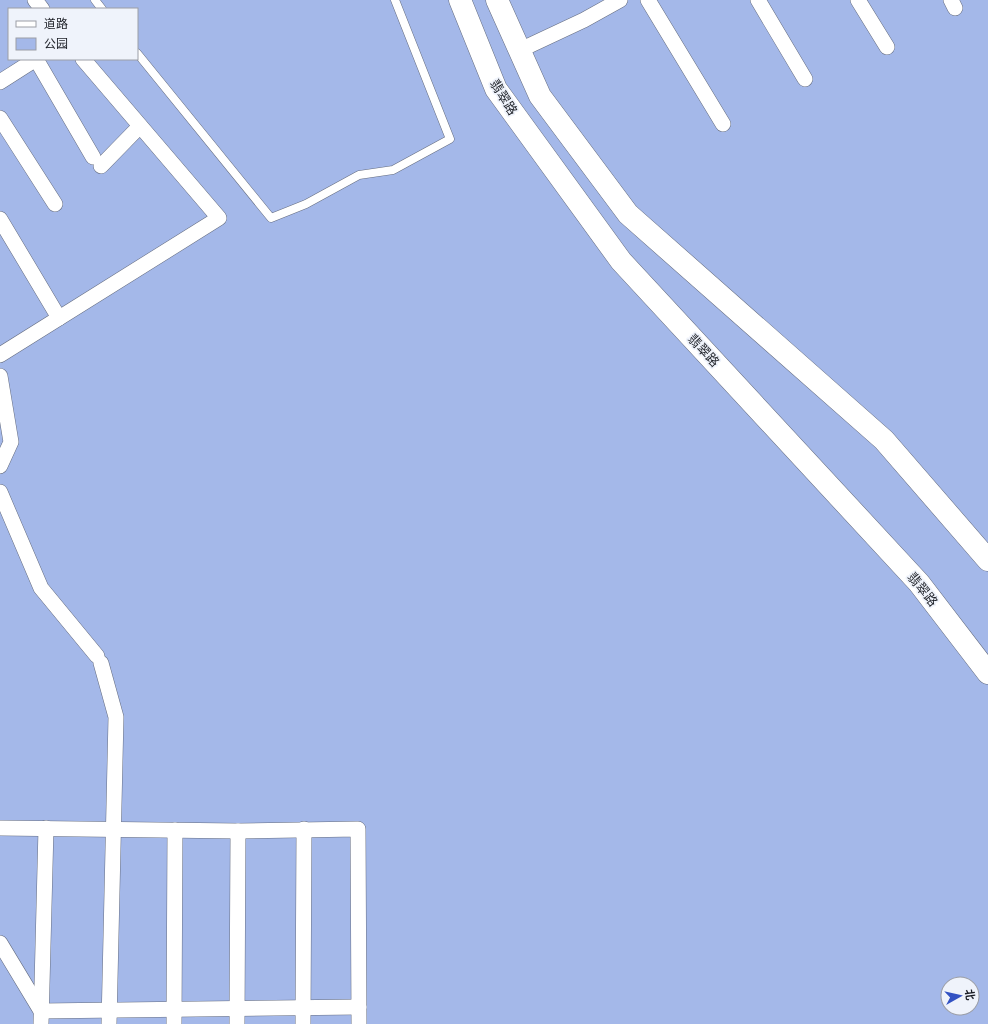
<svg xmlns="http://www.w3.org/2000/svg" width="988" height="1024" font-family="Quicksand,'Noto Sans SC',sans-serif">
<rect width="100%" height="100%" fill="#dce6fb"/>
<path fill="#a4b8e9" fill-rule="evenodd" d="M 0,0 L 988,0 L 988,1024 L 0,1024 ZM 9,9 L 137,9 L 137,59 L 9,59 ZM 948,984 L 972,984 L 972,1008 L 948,1008 Z"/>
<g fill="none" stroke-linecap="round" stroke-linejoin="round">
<g stroke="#656d80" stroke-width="9">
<g id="lane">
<polyline points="95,0 102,9"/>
<polyline points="137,53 271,218 306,204 359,175 393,170 450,139 395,0"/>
</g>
</g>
<g stroke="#656d80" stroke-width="16">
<g id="street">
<polyline points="35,0 42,9"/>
<polyline points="648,0 723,124"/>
<polyline points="758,0 805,79"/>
<polyline points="858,0 887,47"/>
<polyline points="951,0 955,8"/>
<polyline points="520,50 584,20 620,0"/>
<polyline points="0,82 36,59 93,157"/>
<polyline points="0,118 55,204"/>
<polyline points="101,166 140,126"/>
<polyline points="0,219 59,318"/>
<polyline points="0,355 219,218 83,59"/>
<polyline points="0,376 11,442 0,466"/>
<polyline points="0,492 41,588 97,656"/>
<polyline points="101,663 116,717 109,1024"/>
<polyline points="0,828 238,831 358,829 359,1024"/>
<polyline points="0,943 41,1011 359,1007"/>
<polyline points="41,1024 46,828"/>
<polyline points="174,1024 175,830"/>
<polyline points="237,1024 238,831"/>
<polyline points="303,1024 304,829"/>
</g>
</g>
<g stroke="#656d80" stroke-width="23">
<g id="primary">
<polyline points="460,0 496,89 621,261 919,583 988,673"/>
<polyline points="497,0 540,96 628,214 884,440 988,560"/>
</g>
</g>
<use href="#lane" stroke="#fff" stroke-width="8"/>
<use href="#street" stroke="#fff" stroke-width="15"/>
<use href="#primary" stroke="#fff" stroke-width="22"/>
</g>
<g text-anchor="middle" stroke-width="3.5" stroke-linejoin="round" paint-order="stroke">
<g font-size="13" fill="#1c1f26" stroke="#eff3fb">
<text transform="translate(504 97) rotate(58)" y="5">翡翠路</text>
<text transform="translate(704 350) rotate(47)" y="5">翡翠路</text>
<text transform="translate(923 589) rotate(51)" y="5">翡翠路</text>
</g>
</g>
<rect x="8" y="8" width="130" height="52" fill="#eff3fb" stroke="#9b9ea6"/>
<rect x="16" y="21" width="20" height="6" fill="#ffffff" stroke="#9b9ea6"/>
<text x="44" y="28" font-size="12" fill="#1c1f26">道路</text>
<rect x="16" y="38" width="20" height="12" fill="#a4b8e9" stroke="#9b9ea6"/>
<text x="44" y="48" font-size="12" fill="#1c1f26">公园</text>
<g transform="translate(960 996) rotate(82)"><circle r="19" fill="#eff3fb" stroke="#9b9ea6"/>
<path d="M0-3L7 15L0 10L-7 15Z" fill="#3252c3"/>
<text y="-6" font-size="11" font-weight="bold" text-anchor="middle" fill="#1c1f26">北</text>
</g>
</svg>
